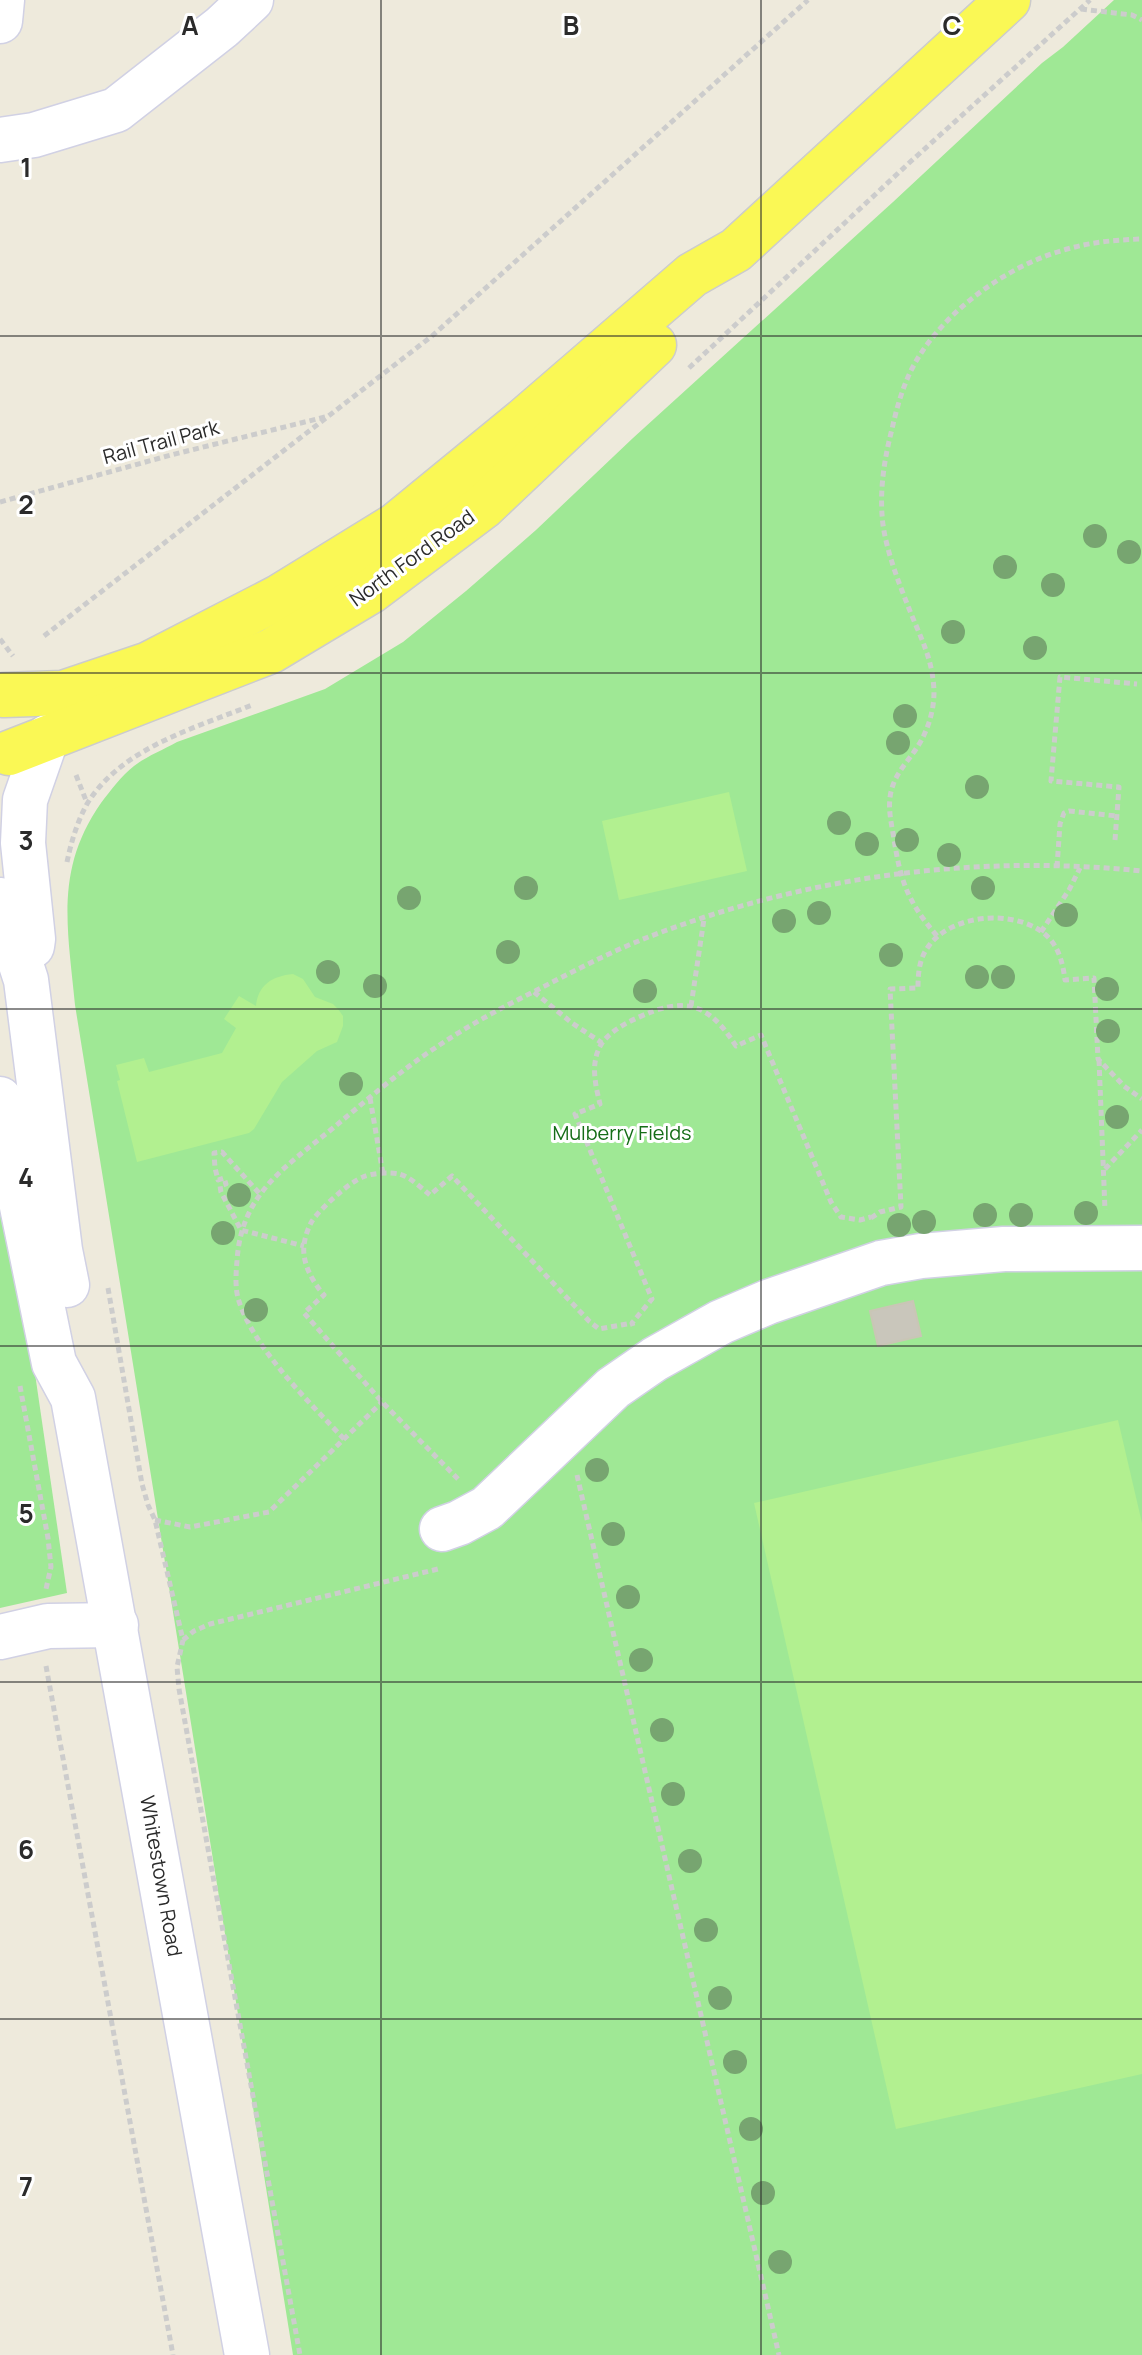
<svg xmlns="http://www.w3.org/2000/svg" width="1142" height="2355" font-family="Manrope,sans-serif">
<rect width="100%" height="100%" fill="#eeeadc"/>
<g fill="#9fe895">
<path d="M 1114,0 L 1142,0 L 1142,2355 L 293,2355 L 75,1005 C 68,930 54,870 101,803 C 111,790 121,776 134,766 C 147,756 163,750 177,742 L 325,689 L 403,642 L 466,591 L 536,530 L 633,438 L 893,202 L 1042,63 L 1063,47 Z"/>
<polygon points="0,1177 33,1360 67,1593 0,1608"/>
</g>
<g fill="#b2f090">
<polygon points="729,792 747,871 619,900 602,821"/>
<path d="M 293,974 L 303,979 L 315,997 L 333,1004 L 338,1009 L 343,1016 L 343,1026 L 337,1042 L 317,1051 L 282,1082 L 254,1129 L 249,1133 L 137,1162 L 117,1081 L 120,1080 L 116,1065 L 144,1058 L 149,1072 L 222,1053 L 236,1028 L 224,1019 L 239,996 L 256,1006 C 258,985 272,976 293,974 Z"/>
<polygon points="1118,1420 1142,1523 1142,2074 896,2129 754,1503"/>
</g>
<polygon fill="#c9c6bb" stroke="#c9c6b5" stroke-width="2" points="913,1301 921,1336 878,1346 870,1311"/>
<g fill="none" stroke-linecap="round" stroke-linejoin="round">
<g stroke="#d1d1e4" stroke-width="47">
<g id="minor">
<polyline points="0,21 2,0"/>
<polyline points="0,140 34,135 116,110 222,27 251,0"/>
<polyline points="0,900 26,980 60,1250 67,1285"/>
<polyline points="32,946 33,939 23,843 25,800 47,737"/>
<polyline points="0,1099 54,1363 73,1398 247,2355"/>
<polyline points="442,1529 459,1523 487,1508 613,1388 655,1359 721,1322 768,1302 881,1263 921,1256 1004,1249 1142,1248"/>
<polyline points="0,1637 48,1626 116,1625"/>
</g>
</g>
<g stroke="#ccc" stroke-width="47">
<g id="major">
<polyline points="4,695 63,693 149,664 279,597 396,525 523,421 692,275 736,250 1008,0"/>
<polyline points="9,753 271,651 371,591 483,507 654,345"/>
</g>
</g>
<g stroke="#ccc" stroke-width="5" stroke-dasharray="6 4" stroke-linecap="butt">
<polyline points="1081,9 1132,15 1142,20"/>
<polyline points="689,368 909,163 1090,0"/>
<polyline points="0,502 171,455 325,417"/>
<polyline points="44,636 432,336 808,0"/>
<polyline points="0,639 13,656"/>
<polyline points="76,775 87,803"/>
<polyline points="1115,840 1119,787 1051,781 1060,677 1137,684"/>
<path d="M 67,862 C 71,843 77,822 87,804 C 121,748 195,728 252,705"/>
<polyline points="1057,867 1060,824 1064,813 1069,811 1117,816"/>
<polyline points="1041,932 1069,890 1080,868"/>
<path d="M 937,936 C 906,900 900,879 893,833 C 890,817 887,801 893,785 C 898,771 908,761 916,749 C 927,733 934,712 934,692 C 933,658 920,637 908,606 C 898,581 887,552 883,525 C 879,492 884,460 892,429 C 896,411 901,393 908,377 C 934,318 1003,267 1064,250 C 1090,242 1115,240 1142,239"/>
<polyline points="534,992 572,1023 602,1043"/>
<polyline points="691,1006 704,919"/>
<polyline points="1099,1060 1105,1210"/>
<polyline points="370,1098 383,1174"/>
<polyline points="1105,1169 1142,1130"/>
<polyline points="259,1193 222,1152 214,1153 215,1168 218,1180 224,1178 226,1184 220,1186 221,1192 241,1230 304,1246"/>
<path d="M 871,1218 L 880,1212 L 901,1207 L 890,989 L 918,988 C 918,974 919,959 928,947 C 952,912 1022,908 1050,939 C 1060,951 1063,965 1065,980 L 1094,978 L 1098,1059 L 1124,1086 L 1142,1099"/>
<polyline points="108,1288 142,1484 148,1505 155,1520 183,1640 177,1667 179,1689 300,2355"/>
<path d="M 633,1326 L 632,1323 L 652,1299 L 575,1114 L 600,1104 C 595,1084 590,1061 602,1043 C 611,1031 624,1024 637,1018 C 684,996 708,1002 736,1046 L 761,1035 L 831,1202 L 841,1217 L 860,1220 L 871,1217"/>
<polyline points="20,1386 48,1538 51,1567 46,1589"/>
<path d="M 344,1439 C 310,1403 252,1347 238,1298 C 235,1287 236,1272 237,1261 C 241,1193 286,1167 333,1128 C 367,1100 401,1070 438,1046 C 469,1025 503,1007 537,990 C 574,971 612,951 651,936 C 808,876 975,854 1142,871"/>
<polyline points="577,1475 779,2355"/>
<path d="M 458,1479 L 382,1402 L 304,1313 L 324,1295 C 312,1281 302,1263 304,1245 C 305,1237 308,1228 312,1221 C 320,1209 349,1182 363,1177 C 372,1173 389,1172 399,1174 C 411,1177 421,1188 430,1195 L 452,1176 L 589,1321 L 599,1329 L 632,1323"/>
<polyline points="155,1520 190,1527 269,1512 382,1402"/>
<polyline points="183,1640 194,1631 210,1624 438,1569"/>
<polyline points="46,1666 173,2355"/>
</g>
<use href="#minor" stroke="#fff" stroke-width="44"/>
<use href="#major" stroke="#faf855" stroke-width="44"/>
</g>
<g fill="#77a570">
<circle cx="1095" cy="536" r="12"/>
<circle cx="1129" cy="552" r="12"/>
<circle cx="1005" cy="567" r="12"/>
<circle cx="1053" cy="585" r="12"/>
<circle cx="953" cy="632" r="12"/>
<circle cx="1035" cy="648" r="12"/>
<circle cx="905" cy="716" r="12"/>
<circle cx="898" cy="743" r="12"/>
<circle cx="977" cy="787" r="12"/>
<circle cx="839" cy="823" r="12"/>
<circle cx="907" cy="840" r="12"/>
<circle cx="867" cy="844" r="12"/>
<circle cx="949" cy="855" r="12"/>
<circle cx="526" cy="888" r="12"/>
<circle cx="983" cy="888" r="12"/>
<circle cx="409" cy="898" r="12"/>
<circle cx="819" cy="913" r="12"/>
<circle cx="1066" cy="915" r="12"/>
<circle cx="784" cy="921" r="12"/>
<circle cx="508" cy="952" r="12"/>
<circle cx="891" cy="955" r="12"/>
<circle cx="328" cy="972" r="12"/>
<circle cx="977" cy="977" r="12"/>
<circle cx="1003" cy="977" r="12"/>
<circle cx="375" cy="986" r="12"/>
<circle cx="1107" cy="989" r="12"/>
<circle cx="645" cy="991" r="12"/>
<circle cx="1108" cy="1031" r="12"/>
<circle cx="351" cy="1084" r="12"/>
<circle cx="1117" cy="1117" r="12"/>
<circle cx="239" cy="1195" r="12"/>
<circle cx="1086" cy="1213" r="12"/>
<circle cx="985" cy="1215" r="12"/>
<circle cx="1021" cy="1215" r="12"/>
<circle cx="924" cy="1222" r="12"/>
<circle cx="899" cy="1225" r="12"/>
<circle cx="223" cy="1233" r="12"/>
<circle cx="256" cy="1310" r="12"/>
<circle cx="597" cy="1470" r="12"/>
<circle cx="613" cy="1534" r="12"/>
<circle cx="628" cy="1597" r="12"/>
<circle cx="641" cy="1660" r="12"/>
<circle cx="662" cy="1730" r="12"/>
<circle cx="673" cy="1794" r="12"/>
<circle cx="690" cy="1861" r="12"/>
<circle cx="706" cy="1930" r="12"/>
<circle cx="720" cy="1998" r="12"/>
<circle cx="735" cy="2062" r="12"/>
<circle cx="751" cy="2129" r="12"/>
<circle cx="763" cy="2193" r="12"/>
<circle cx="780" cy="2262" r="12"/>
</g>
<path fill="none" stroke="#2b2b2b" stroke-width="2" stroke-opacity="0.55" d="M 381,0 L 381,2355M 761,0 L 761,2355M 0,336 L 1142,336M 0,673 L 1142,673M 0,1009 L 1142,1009M 0,1346 L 1142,1346M 0,1682 L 1142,1682M 0,2019 L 1142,2019"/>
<g text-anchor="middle" stroke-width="6" stroke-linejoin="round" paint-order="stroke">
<g font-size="20" fill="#2b2b2b" stroke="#fff">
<text transform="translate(161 442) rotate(-15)" y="7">Rail Trail Park</text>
<text transform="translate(412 558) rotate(-36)" y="7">North Ford Road</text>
<text transform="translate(161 1876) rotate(80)" y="7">Whitestown Road</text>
</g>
<g font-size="20" fill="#156d17" stroke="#fff">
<text x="622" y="1140">Mulberry Fields</text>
</g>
</g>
<g font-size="26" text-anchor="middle" font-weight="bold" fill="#2b2b2b" stroke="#fff" stroke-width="6" stroke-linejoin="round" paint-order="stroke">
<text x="190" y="35">A</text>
<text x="571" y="35">B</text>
<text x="952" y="35">C</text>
<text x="26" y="177">1</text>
<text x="26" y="514">2</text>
<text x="26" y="850">3</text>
<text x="26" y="1187">4</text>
<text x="26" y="1523">5</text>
<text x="26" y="1859">6</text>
<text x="26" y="2196">7</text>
</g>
</svg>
